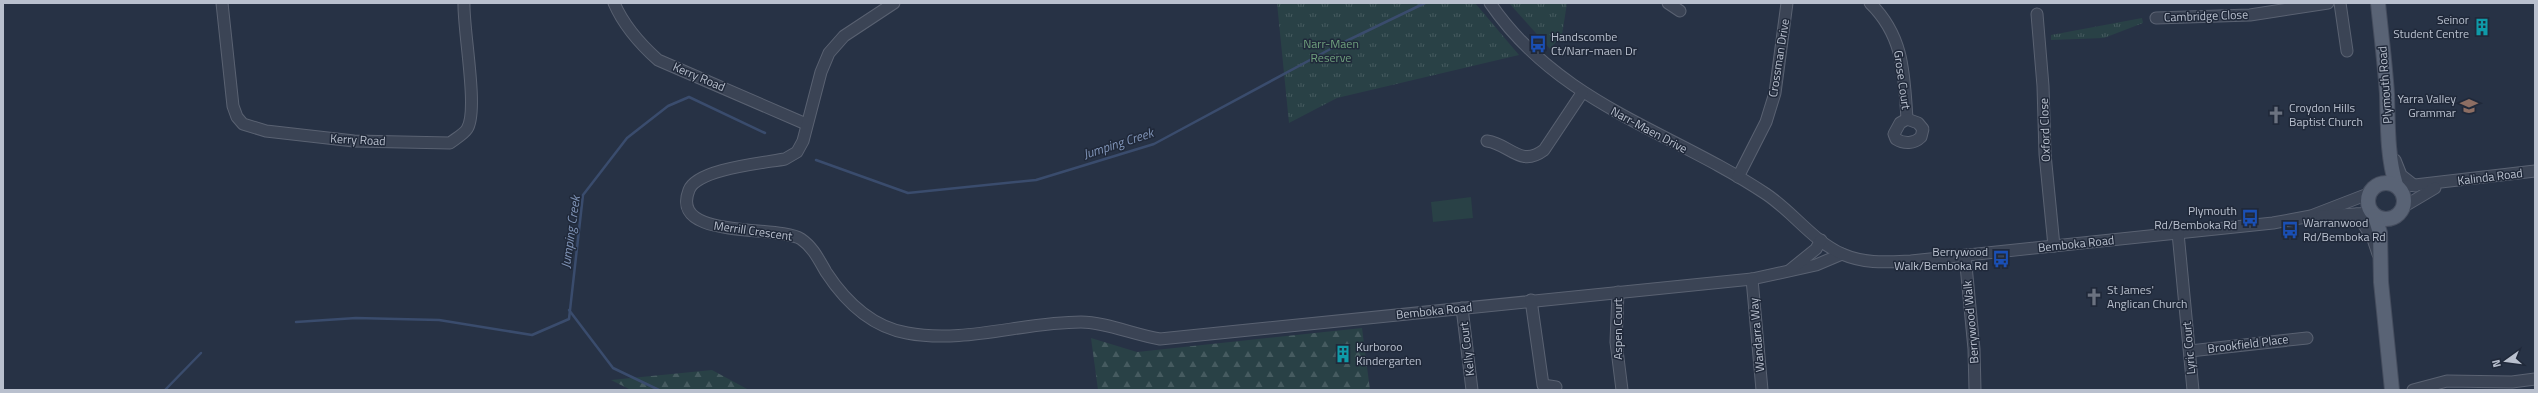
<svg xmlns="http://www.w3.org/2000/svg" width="2538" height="393" font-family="'Titillium Web',sans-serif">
<defs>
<pattern id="grass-tufts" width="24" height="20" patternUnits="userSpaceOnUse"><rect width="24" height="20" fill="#294146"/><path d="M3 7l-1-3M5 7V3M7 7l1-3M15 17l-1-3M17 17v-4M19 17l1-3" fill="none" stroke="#465b60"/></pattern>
<pattern id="forest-firs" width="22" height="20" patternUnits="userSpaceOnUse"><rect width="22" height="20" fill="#294146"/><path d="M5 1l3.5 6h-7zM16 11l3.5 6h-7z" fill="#465b60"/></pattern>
</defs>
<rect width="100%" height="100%" fill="#273245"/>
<g fill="url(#grass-tufts)">
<polygon points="1277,3 1475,3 1519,55 1337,98 1289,123"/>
<polygon points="1509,3 1567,3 1562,35 1550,49"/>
<polygon points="2142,18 2143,23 2104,38 2051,40 2051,35"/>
</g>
<g fill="url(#forest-firs)">
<polygon points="1362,328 1370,390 1098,390 1091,338 1137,352"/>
<polygon points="712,370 749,390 631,390 611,380"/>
</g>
<polygon fill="#294146" points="1471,197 1473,218 1433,222 1431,202"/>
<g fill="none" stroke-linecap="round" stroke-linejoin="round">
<g stroke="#3a4c6d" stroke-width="2.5">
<polyline points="816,160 908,193 1036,180 1154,144 1336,46 1425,3"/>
<polyline points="569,310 613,368 659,390"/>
<polyline points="296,322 356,318 439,320 532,335 569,319 583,195 627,138 668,106 689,97 765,133"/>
<polyline points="165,390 201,353"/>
</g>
<g stroke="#5a6272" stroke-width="13">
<g id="minor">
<path d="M 222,3 L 233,106 L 237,117 L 243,124 L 266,131 L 354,141 L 450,143 C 455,139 464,134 467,129 C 479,111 463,30 464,3"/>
<path d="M 614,3 C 624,26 640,44 658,60 L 806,124"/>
<path d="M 894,3 L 844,36 L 829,53 L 821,72 L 803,141 L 797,152 L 785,159 C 763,163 697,169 689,190 C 669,241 778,224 801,239 C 813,247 819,260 826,272 C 845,301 872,327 907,333 C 964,344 1023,322 1081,322 C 1105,322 1135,335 1160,339 L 1752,279 L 1816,265 L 1842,254"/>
<path d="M 1490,3 C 1560,105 1670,130 1766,194 C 1793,212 1813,241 1842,254 C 1865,264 1887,262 1911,261 L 2273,223 L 2311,216 L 2368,194"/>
<polyline points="1668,3 1680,11"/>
<path d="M 1870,3 C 1904,36 1904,74 1907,119"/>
<polyline points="2340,3 2347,51"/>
<polyline points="2037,14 2043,86 2045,154 2054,246"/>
<polyline points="2156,18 2250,15 2328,3"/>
<path d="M 1907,119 L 1918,123 L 1923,129 L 1921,137 C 1914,144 1904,144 1896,139 L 1894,134 L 1900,123 Z"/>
<path d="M 1487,141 C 1510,144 1520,168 1544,150 L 1582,93"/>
<polyline points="2395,160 2401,175 2415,186"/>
<polyline points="1738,177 1766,122 1775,93 1787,3"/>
<polyline points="2398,187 2535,171"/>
<polyline points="2403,207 2435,188"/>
<polyline points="2357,214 2373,239 2378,254"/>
<polyline points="2322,216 2372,213"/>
<polyline points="2178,233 2193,390"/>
<polyline points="1965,255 1974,349 1975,390"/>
<polyline points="1790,270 1816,249 1821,240"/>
<polyline points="1752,279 1762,390"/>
<polyline points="1618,292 1616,342 1622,390"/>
<polyline points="1531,300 1543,385 1556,387"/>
<polyline points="1462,308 1472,390"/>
<polyline points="2190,351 2307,338"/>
<polyline points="2413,390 2447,381 2512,382 2535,379"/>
</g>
</g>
<g stroke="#454d5e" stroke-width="16">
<g id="major">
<path d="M 2378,3 C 2381,33 2385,64 2387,94 C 2388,125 2387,155 2396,185"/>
<circle cx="2386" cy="201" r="18"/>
<polyline points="2375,216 2380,233 2381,282 2392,390"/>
</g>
</g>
<use href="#minor" stroke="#3b4455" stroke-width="11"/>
<use href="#major" stroke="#596375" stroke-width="14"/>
</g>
<defs>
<g id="building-bare" transform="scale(1.38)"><path d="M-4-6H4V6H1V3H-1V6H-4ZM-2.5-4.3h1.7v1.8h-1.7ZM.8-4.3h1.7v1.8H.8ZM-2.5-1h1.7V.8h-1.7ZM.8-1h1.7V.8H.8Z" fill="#0f9aa8" stroke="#20293a" stroke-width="2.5" paint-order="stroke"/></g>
<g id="bus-bare" transform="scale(1.38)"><path d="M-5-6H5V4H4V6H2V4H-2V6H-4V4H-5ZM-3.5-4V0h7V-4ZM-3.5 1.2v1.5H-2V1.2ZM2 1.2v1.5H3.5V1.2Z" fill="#1a4fb4" stroke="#20293a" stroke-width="2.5" paint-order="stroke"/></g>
<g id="school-bare" transform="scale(1.38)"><path d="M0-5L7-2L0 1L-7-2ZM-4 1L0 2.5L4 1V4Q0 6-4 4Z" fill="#8d6e63" stroke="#20293a" stroke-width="2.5" paint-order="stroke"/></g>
<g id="church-bare" transform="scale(1.38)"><path d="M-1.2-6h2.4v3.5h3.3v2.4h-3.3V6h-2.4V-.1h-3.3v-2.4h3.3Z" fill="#6b7280" stroke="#20293a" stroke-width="2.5" paint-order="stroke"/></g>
</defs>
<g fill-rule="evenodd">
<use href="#building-bare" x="2482" y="27"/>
<use href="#bus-bare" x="1538" y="44"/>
<use href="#school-bare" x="2469" y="106"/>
<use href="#church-bare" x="2276" y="115"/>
<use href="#bus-bare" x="2250" y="218"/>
<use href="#bus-bare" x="2290" y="230"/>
<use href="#bus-bare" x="2001" y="259"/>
<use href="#church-bare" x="2094" y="297"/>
<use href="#building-bare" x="1343" y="354"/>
</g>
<g text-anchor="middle" stroke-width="3" stroke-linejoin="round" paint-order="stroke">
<g font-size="12" fill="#b9c0ce" stroke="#20293a">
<text transform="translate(2206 16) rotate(-2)" y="4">Cambridge Close</text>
<text transform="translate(1779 58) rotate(-81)" y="4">Crossman Drive</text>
<text transform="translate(699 77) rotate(23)" y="4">Kerry Road</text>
<text transform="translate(1902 80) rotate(82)" y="4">Grose Court</text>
<text transform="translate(2385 85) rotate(-94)" y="4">Plymouth Road</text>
<text transform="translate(1649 130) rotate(28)" y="4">Narr-Maen Drive</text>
<text transform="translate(2045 130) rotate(-92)" y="4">Oxford Close</text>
<text transform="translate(358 140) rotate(3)" y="4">Kerry Road</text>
<text transform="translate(2490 177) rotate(-7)" y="4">Kalinda Road</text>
<text transform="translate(753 231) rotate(8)" y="4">Merrill Crescent</text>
<text transform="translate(2076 244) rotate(-6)" y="4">Bemboka Road</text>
<text transform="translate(1434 311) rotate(-6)" y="4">Bemboka Road</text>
<text transform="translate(1971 322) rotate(-95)" y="4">Berrywood Walk</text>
<text transform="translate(1618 329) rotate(-90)" y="4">Aspen Court</text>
<text transform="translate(1757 335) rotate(-95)" y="4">Wandarra Way</text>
<text transform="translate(2248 344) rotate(-7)" y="4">Brookfield Place</text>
<text transform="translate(2189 348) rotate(-95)" y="4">Lyric Court</text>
<text transform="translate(1467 349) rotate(-97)" y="4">Kelly Court</text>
</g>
<g font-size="12" fill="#b9c0ce" stroke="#20293a" text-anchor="start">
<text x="2469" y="24" text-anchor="end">Seinor<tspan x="2469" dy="14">Student Centre</tspan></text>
<text x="1551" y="41">Handscombe<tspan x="1551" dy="14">Ct/Narr-maen Dr</tspan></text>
<text x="2456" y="103" text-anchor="end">Yarra Valley<tspan x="2456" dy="14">Grammar</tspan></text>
<text x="2289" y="112">Croydon Hills<tspan x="2289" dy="14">Baptist Church</tspan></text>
<text x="2237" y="215" text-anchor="end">Plymouth<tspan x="2237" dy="14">Rd/Bemboka Rd</tspan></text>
<text x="2303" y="227">Warranwood<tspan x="2303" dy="14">Rd/Bemboka Rd</tspan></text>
<text x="1988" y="256" text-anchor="end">Berrywood<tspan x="1988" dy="14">Walk/Bemboka Rd</tspan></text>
<text x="2107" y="294">St James'<tspan x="2107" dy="14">Anglican Church</tspan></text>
<text x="1356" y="351">Kurboroo<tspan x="1356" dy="14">Kindergarten</tspan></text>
</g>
<g font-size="12" fill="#6fa07d" stroke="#20293a">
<text x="1331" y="48">Narr-Maen<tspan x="1331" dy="14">Reserve</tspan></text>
</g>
<g font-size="13" font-style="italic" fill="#7f93b6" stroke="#20293a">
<text transform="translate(1118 143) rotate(-18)" y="5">Jumping Creek</text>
<text transform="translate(570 232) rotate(-82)" y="5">Jumping Creek</text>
</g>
</g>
<rect width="2538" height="393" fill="none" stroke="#b9c0ce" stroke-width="8"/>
<g transform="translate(2506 361) rotate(256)" stroke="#20293a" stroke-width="3" paint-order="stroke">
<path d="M0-3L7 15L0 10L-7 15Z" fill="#b9c0ce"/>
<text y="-6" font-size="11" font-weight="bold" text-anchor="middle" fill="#b9c0ce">N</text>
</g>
</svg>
